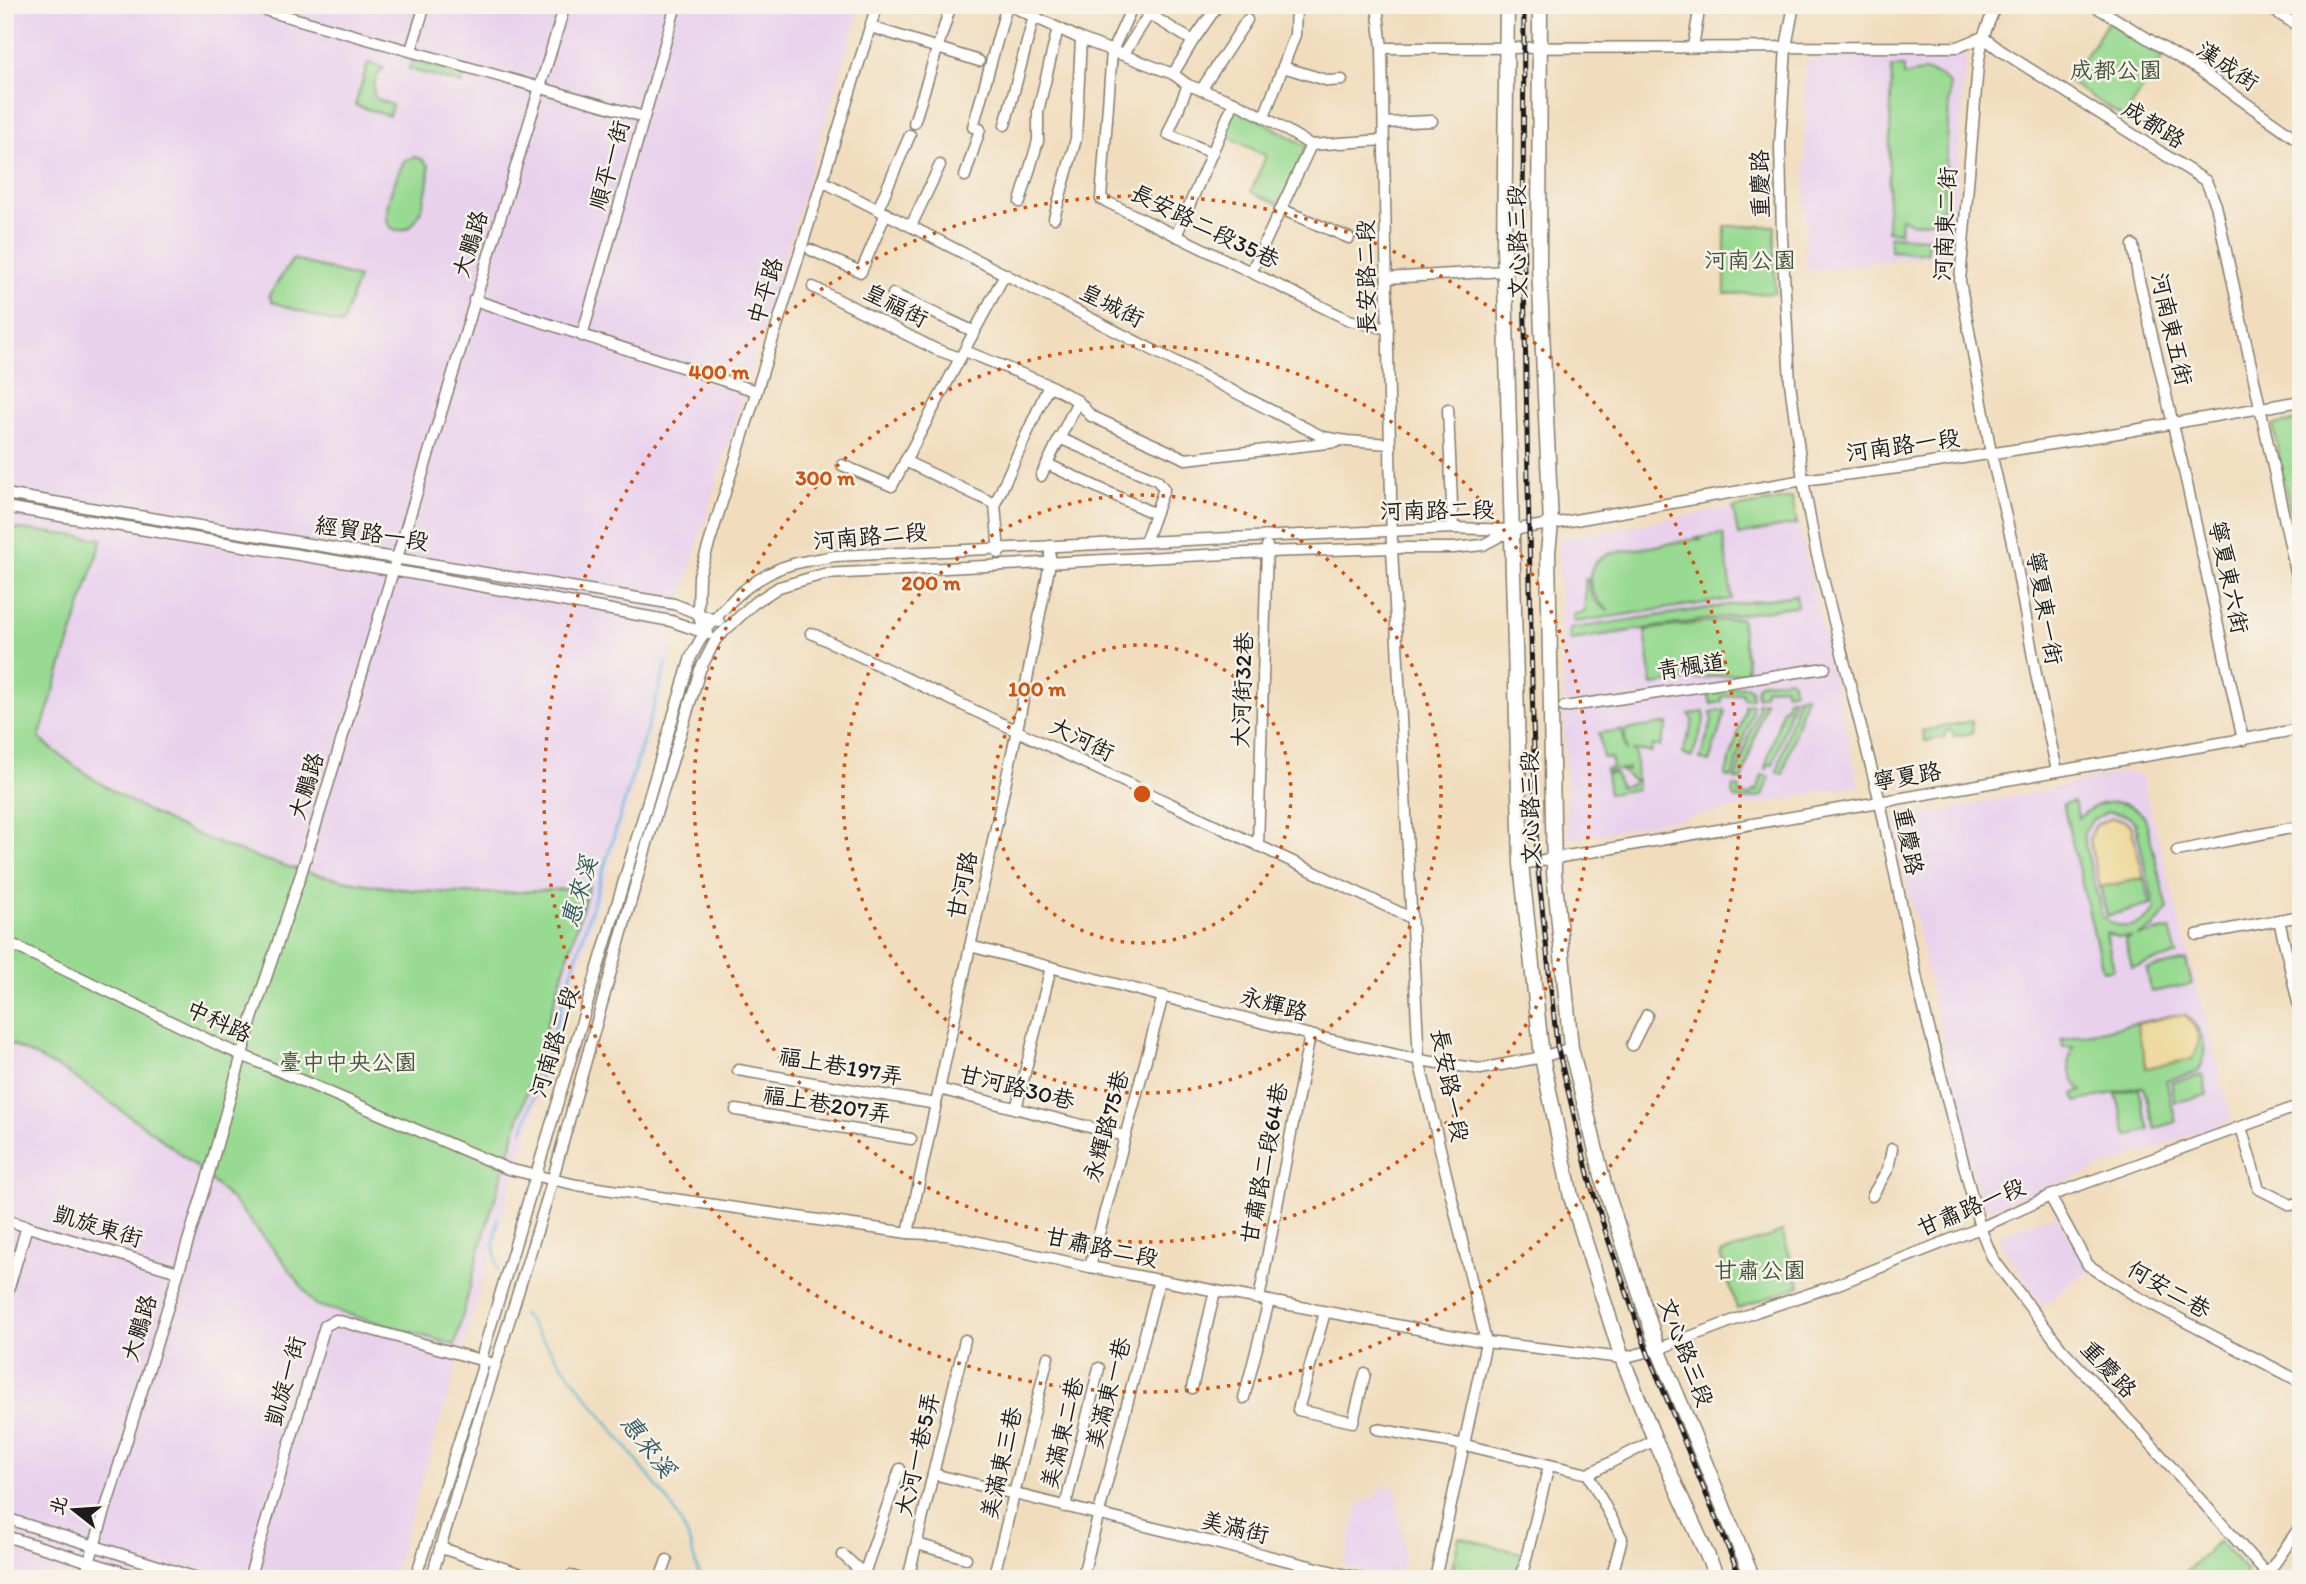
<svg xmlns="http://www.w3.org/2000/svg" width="2306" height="1584" font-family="Itim,'LXGW WenKai TC',sans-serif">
<rect width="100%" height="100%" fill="#f7f3e8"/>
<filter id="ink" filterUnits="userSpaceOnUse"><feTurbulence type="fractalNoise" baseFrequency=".0143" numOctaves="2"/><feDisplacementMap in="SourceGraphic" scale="14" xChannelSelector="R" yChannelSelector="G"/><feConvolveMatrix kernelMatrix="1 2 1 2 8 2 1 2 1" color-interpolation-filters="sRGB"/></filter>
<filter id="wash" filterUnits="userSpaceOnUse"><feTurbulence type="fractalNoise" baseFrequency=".00686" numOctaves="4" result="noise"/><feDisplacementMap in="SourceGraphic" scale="28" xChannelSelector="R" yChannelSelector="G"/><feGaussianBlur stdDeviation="1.57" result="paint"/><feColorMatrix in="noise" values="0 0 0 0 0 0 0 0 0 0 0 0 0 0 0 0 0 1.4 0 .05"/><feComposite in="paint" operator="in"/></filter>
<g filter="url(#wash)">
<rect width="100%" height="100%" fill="#f1ddbd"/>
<g fill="#e9d1ed">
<polygon points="5,5 840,5 859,11 670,636 673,658 392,1579 5,1579"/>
<polygon points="1966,54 1952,253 1805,272 1805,60"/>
<polygon points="1792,497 1859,785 1568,840 1558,539"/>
<polygon points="2130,771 2142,777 2232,1120 1987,1210 1980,1204 1894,826 1896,821"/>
<polygon points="2056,1214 2089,1270 2043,1306 1999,1242 2003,1233"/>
<polygon points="1382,1485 1398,1490 1398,1508 1405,1554 1396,1578 1343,1566 1359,1503 1366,1503 1368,1499 1375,1500"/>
</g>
<g fill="#98da91" stroke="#5a7b56" stroke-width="2" fill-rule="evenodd">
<polygon points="2108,22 2163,57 2124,118 2069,82"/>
<polygon points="412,60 464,75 462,84 409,69"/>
<path d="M 368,63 L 384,68 C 375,75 371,87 375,98 L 392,105 L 389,116 L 355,105 Z"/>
<path d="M 1892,67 L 1904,67 L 1904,76 C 1923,70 1937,69 1950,85 L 1944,205 L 1935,220 L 1913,224 L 1901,218 L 1900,232 L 1887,231 Z"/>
<polygon points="1235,106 1306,146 1280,205 1251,192 1266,156 1223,134"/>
<path d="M 414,157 L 422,159 L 429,166 C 429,183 422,234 397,230 C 373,227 398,171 405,160 Z"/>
<polygon points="1725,226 1775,226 1775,293 1725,294"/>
<polygon points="1890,236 1928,238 1927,253 1890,251"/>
<polygon points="293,259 358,278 342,325 272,302 269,295"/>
<polygon points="2301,420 2301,559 2299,559 2273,425"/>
<polygon points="1792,498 1797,524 1738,535 1733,508"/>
<path d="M 11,528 L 102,539 L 39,738 C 170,848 351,902 520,892 C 543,890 567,890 589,886 L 480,1248 L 455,1345 L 315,1305 L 281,1258 L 234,1202 L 193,1164 L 155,1134 L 68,1073 L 5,1041 L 5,546 Z"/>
<path d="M 1723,534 L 1732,599 L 1574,622 L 1573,614 L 1585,612 L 1585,579 L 1588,579 C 1588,593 1595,606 1609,610 C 1588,595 1580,567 1608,554 L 1696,539 L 1702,540 L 1697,538 Z"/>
<polygon points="1796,595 1797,606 1570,640 1569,629"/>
<polygon points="1741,618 1748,672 1652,685 1645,630"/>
<polygon points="1789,679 1793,682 1794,690 1786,692 1784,686 1765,689 1764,695 1757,697 1756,689 1759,683"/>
<polygon points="1746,686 1751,689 1752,698 1744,699 1742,693 1722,697 1722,702 1711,704 1709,696 1711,691"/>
<polygon points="1806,695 1783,774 1777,772 1798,697"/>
<polygon points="1794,697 1773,765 1769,764 1767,769 1765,768 1783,708 1787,706 1787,699"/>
<polygon points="1765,702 1742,781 1735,779 1758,708 1757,703"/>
<polygon points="1752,704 1752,711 1732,778 1725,776 1745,711 1745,705"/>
<polygon points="1724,710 1725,713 1709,762 1700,759 1712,720 1711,712"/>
<polygon points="1704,712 1705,719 1692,757 1682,754 1693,722 1689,714"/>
<polygon points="1972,721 1973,733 1954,736 1953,732 1949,730 1945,733 1945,737 1925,741 1922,731"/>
<polygon points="1668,723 1660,747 1653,745 1651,752 1641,750 1631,751 1635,751 1637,780 1633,780 1621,771 1628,771 1628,768 1605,772 1605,769 1613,767 1611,758 1603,758 1599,733 1622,730 1626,752 1625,730"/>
<polygon points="1615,773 1620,787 1633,784 1633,781 1637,781 1637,789 1609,794 1606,774"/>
<polygon points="1762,775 1770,777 1763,796 1745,800 1734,798 1732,792 1733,786 1740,788 1739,794 1750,796 1753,791 1757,792"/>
<path d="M 2074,802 L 2079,818 C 2098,799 2125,796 2145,817 L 2168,909 L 2154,927 L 2137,936 L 2170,929 L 2177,955 L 2132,967 L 2125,939 L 2132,937 L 2119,937 L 2106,933 L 2114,969 L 2103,971 L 2063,804 ZM 2108,812 L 2126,815 L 2135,822 L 2155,909 C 2142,929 2119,932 2102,916 L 2083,835 L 2092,820 Z"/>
<polygon points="2144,878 2151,904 2107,916 2100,887"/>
<polygon points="2186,960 2192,984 2151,992 2147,969"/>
<path d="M 2175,1015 L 2186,1015 C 2203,1031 2211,1050 2198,1072 L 2166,1080 L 2176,1122 L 2155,1128 L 2143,1086 L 2076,1102 L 2073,1094 L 2082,1091 C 2069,1078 2066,1064 2073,1047 L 2063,1047 L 2062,1039 Z"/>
<polygon points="2203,1075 2207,1095 2175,1102 2171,1082"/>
<polygon points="2138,1088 2149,1130 2127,1136 2116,1094"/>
<polygon points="1782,1232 1800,1286 1737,1309 1720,1254"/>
<polygon points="1459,1537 1525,1554 1520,1579 1450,1579"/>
<polygon points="2219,1541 2247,1572 2245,1579 2178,1579"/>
</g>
<g fill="#eeda9e" stroke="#857b5d" stroke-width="2">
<polygon points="2111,818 2123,820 2131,825 2144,878 2100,887 2089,839 2096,825"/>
<path d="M 2175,1015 L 2186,1015 C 2199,1030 2203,1042 2192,1059 L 2146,1068 L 2137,1024 Z"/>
</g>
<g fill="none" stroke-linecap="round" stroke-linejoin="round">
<g stroke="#4fb7cd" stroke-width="2.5">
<polyline points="523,1131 667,663"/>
<polyline points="498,1271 494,1245 498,1219"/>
<polyline points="522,1313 672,1506 688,1537 700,1579"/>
</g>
</g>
</g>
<g filter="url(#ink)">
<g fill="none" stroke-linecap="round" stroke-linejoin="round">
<g stroke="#867c6c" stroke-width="13">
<g id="minor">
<polyline points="247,5 644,117"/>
<polyline points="1009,5 1081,39 1173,74 1188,85 1234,102 1264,117 1311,145 1384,140"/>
<polyline points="1133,5 1112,51 1101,199 1349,320 1388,329"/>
<polyline points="1377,5 1382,48 1392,548 1419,1060 1486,1342 1435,1579"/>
<polyline points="1794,5 1786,47 1780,145 1782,237 1790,383 1803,480 1816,551 1880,802 1919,989 1980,1228 1993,1259 2062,1349 2141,1433 2271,1579"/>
<polyline points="1996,5 1983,37 1978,65 1960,281 1991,453 2014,551 2036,674 2057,771"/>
<polyline points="2093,5 2199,70 2301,142"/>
<polyline points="2265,5 2301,28"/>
<polyline points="871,27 979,61"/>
<polyline points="1983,37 2000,50 2206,181 2216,205 2301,595"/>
<polyline points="1193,41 1218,5"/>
<polyline points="1693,47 1700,5"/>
<polyline points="1382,48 1958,47 1983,37"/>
<polyline points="411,50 425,5"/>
<polyline points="1123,55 1149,14 1193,41 1173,74"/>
<polyline points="1283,67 1329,81 1342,80"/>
<polyline points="1188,85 1168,134 1212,153"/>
<polyline points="1201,90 1247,20"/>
<polyline points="1264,117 1295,35 1296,5"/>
<polyline points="914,123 951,5"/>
<polyline points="1384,123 1432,121"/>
<polyline points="1005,125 1034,16 1040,5"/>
<polyline points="965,176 980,129 973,127 1007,5"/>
<polyline points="822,181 1323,437 1347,441 1390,444"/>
<polyline points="1020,202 1038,141 1038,111 1058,28"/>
<polyline points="878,209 910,135"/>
<polyline points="1281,209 1349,238"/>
<polyline points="1054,218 1076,139 1081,39"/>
<polyline points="911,226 940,165"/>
<polyline points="1176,236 1234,102"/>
<polyline points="2133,245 2138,276 2187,484 2243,740"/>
<polyline points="811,250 861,272 886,213"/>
<polyline points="1251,272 1311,145"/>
<polyline points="1387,278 1504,271"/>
<polyline points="813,287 935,349 960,358"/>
<polyline points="893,294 975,332"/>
<polyline points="474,300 756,391"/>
<polyline points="582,336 676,5"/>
<polyline points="965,351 1049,385 1078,401 1091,416 1186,459 1336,442"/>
<polyline points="1448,409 1453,528"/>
<polyline points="1059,438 1157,480 1164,489 1145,542"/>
<polyline points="905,461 995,504"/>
<polyline points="1047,464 1155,514"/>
<polyline points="842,465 892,486 1005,274"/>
<polyline points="1041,476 1078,401"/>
<polyline points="5,494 674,604 719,622"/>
<polyline points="5,507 409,573 671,621 708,634"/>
<polyline points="999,553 995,504 1049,385"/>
<polyline points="703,632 698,612 699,576 877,5"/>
<polyline points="811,633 1411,918"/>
<polyline points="1564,707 1825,668"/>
<polyline points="1258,846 1267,546"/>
<polyline points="2177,851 2301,826"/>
<polyline points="1521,864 2301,729"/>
<polyline points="2279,920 2301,1016"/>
<polyline points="2197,935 2301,916"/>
<polyline points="5,941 223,1047 508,1169 577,1185 908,1233 947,1235 1090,1267 1486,1342 1622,1358 1658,1349 1758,1311 1833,1286 1980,1228 2050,1196 2301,1105"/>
<polyline points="970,946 1310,1035 1419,1060 1480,1069 1542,1057 1571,1048"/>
<polyline points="1632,1045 1647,1015"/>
<polyline points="738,1070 936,1104"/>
<polyline points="939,1089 1125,1136"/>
<polyline points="1016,1109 1051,967"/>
<polyline points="736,1110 911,1139"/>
<polyline points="2241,1127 2259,1189 2291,1205 2301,1202"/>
<polyline points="1872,1196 1888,1169 1892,1149"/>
<polyline points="2050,1196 2088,1265 2136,1296 2301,1382"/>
<polyline points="5,1220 178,1272"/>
<polyline points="908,1233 1017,730 1050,563 1050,546"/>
<polyline points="1090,1267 1163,996"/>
<polyline points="1259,1299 1310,1035"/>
<polyline points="5,1301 27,1226"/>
<polyline points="1325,1312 1298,1410 1353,1422 1365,1374"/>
<polyline points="1192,1388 1215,1291"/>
<polyline points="1244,1398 1269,1301"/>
<polyline points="1377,1429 1465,1445 1588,1474"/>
<polyline points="933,1474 1363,1579"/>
<polyline points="1588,1474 1622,1538 1611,1579"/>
<polyline points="1588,1474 1655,1440"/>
<polyline points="1065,1507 1099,1368"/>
<polyline points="5,1518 200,1579"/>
<polyline points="5,1536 145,1579"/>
<polyline points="917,1544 966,1558"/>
<polyline points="441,1548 537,1579"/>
<polyline points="843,1555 864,1574"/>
<polyline points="910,1574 935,1579"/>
<polyline points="571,1576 581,1579"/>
<polyline points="84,1579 209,1173 251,1022 300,877 565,5"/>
<polyline points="249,1579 325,1326 336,1320 488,1362"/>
<path d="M 415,1579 L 482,1369 L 483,1352 L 691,657 C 708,622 736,590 772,572 C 790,562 815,560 835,556 L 1453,528 L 1511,530 L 1558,523 L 1803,480 L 1906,467 L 2077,440 L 2301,401"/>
<polyline points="431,1579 470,1447 547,1199 646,847 700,670 716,639 754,603 779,587 824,574 1267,552 1392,548 1453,548 1483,545 1511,530"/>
<polyline points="660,1579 667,1560"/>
<polyline points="868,1579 864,1574 900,1469"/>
<polyline points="908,1579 965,1340"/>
<polyline points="993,1579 1048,1357"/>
<polyline points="1082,1579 1159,1280"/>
<polyline points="1521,1579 1549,1465"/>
<polyline points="2264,1579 2301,1525"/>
</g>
</g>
<g stroke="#867c6c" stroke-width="17">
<g id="major">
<polyline points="1507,5 1504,246 1521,864 1542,1057 1571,1197 1622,1358 1655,1440 1718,1579"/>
<polyline points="1540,5 1539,266 1551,524 1548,552 1554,872 1571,1048 1604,1184 1658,1349 1753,1579"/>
</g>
</g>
<use href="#minor" stroke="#fff" stroke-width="10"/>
<use href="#major" stroke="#fff" stroke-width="14"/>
<g stroke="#1c1c1c" stroke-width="5">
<polyline id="rail" points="1524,5 1523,223 1532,684 1537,860 1557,1045 1590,1182 1607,1236 1647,1351 1741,1579"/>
</g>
<use href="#rail" stroke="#f7f3e8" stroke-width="2.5" stroke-dasharray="8" stroke-linecap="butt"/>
</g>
</g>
<g fill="none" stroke="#d4530e" stroke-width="3.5" stroke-dasharray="3.5 7">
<circle cx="1142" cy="794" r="149"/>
<circle cx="1142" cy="794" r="299"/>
<circle cx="1142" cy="794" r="448"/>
<circle cx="1142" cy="794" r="598"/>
</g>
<g text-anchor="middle" stroke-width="5" stroke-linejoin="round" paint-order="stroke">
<g font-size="23" fill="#1c1c1c" stroke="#f7f3e8">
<text transform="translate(2228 66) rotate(34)" y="8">漢成街</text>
<text transform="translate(2154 124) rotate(32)" y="8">成都路</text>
<text transform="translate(609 165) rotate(-74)" y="8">順平一街</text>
<text transform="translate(1760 184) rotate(-91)" y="8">重慶路</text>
<text transform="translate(1945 224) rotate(-87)" y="8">河南東二街</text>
<text transform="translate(1205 226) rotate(26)" y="8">長安路二段35巷</text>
<text transform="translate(1517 242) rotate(-91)" y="8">文心路三段</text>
<text transform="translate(470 244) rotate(-73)" y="8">大鵬路</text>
<text transform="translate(1366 277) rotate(-91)" y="8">長安路二段</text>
<text transform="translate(765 291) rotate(-73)" y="8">中平路</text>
<text transform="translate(896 305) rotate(27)" y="8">皇福街</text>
<text transform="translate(1112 305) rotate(27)" y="8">皇城街</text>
<text transform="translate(2172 329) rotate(77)" y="8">河南東五街</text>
<text transform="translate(1903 445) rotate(-8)" y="8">河南路一段</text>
<text transform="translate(1437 510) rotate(-1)" y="8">河南路二段</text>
<text transform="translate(372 533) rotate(9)" y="8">經貿路一段</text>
<text transform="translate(870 536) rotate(-5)" y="8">河南路二段</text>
<text transform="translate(2229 577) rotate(78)" y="8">寧夏東六街</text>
<text transform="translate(2045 608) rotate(80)" y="8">寧夏東一街</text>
<text transform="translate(1691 666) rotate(-8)" y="8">青楓道</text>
<text transform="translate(1242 690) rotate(-88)" y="8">大河街32巷</text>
<text transform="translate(1082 739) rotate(26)" y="8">大河街</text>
<text transform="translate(1907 776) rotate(-10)" y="8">寧夏路</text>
<text transform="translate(306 786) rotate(-73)" y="8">大鵬路</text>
<text transform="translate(1530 808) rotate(-91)" y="8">文心路三段</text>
<text transform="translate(1909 841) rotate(79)" y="8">重慶路</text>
<text transform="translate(962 885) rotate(-78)" y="8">甘河路</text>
<text transform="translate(1274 1004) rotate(15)" y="8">永輝路</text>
<text transform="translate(219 1021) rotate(25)" y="8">中科路</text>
<text transform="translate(554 1042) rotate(-73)" y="8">河南路二段</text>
<text transform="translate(841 1066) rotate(10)" y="8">福上巷197弄</text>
<text transform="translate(1450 1085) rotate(79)" y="8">長安路一段</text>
<text transform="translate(1017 1087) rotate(14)" y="8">甘河路30巷</text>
<text transform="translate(827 1104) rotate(9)" y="8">福上巷207弄</text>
<text transform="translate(1106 1126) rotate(-75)" y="8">永輝路75巷</text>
<text transform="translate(1264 1163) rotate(-79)" y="8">甘肅路二段64巷</text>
<text transform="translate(1971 1207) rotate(-23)" y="8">甘肅路一段</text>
<text transform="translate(98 1226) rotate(17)" y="8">凱旋東街</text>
<text transform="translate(1102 1247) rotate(12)" y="8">甘肅路二段</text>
<text transform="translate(2169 1289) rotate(30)" y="8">何安二巷</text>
<text transform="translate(139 1328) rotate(-73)" y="8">大鵬路</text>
<text transform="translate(1686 1352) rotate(69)" y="8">文心路三段</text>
<text transform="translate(2109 1369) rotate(47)" y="8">重慶路</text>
<text transform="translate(285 1381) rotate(-74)" y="8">凱旋一街</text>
<text transform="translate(1108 1393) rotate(-75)" y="8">美滿東一巷</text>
<text transform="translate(1062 1433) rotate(-76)" y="8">美滿東二巷</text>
<text transform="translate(917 1454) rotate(-77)" y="8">大河一巷5弄</text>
<text transform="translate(1001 1463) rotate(-77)" y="8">美滿東三巷</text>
<text transform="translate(1235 1527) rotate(14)" y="8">美滿街</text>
</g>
<g font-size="23" fill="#41553f" stroke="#f7f3e8">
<text x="2116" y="78">成都公園</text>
<text x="1750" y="268">河南公園</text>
<text x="348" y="1070">臺中中央公園</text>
<text x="1760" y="1278">甘肅公園</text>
</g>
<g font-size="24" font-style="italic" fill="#305a63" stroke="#f7f3e8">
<text transform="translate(579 892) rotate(-73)" y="8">惠來溪</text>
<text transform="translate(648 1446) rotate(52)" y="8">惠來溪</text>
</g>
</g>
<circle cx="1142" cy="794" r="10" fill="#d4530e" stroke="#f7f3e8" stroke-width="3.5"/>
<g font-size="21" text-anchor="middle" font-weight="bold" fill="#d4530e" stroke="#f7f3e8" stroke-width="5" stroke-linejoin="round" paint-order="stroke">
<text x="719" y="379">400 m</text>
<text x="825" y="485">300 m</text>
<text x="931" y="590">200 m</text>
<text x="1037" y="696">100 m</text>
</g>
<rect width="2306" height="1584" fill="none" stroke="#f7f3e8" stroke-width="28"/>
<g transform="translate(74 1510) rotate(287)" stroke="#f7f3e8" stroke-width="5" paint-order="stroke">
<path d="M0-5L12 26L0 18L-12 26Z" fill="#1c1c1c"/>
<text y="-10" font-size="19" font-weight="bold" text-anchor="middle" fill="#1c1c1c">北</text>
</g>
</svg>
